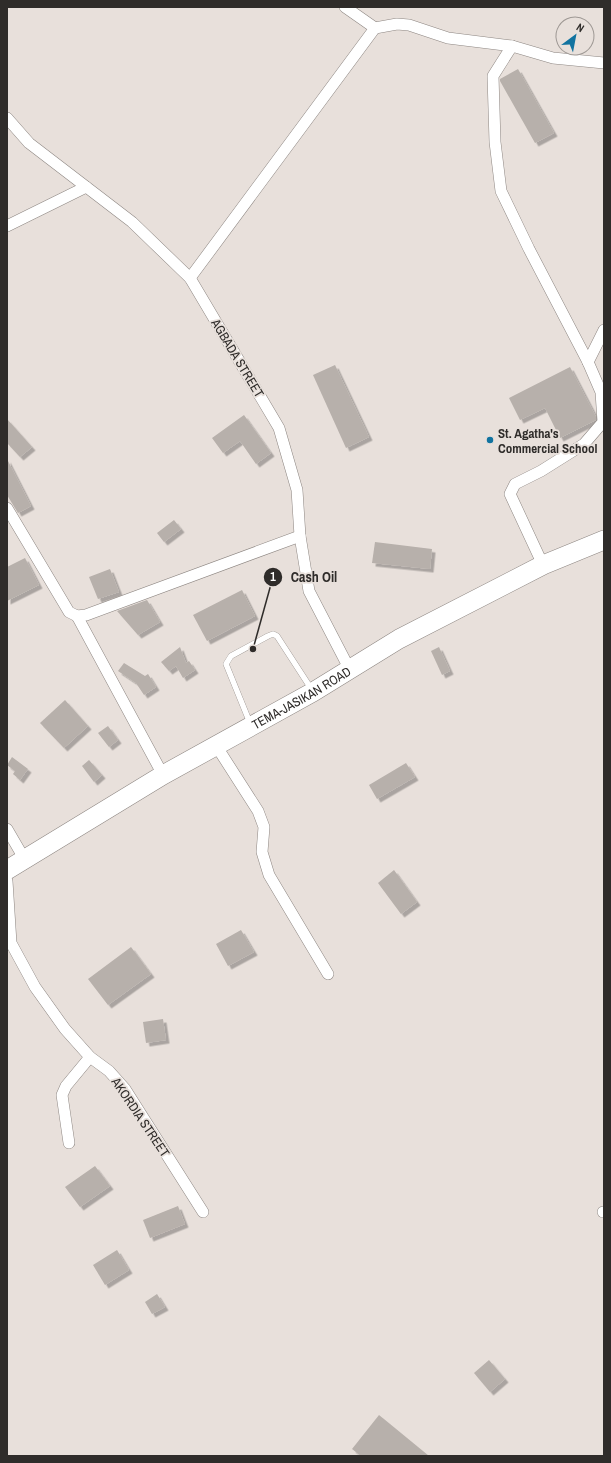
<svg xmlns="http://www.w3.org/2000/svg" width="611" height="1463" font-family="'Archivo Narrow',sans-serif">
<defs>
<filter id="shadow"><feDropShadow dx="3.5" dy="3.5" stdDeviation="0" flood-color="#0004"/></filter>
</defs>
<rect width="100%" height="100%" fill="#e8e0db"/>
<g fill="#b7b0ab" filter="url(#shadow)">
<polygon points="518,69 554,133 535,143 500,81 500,79"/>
<polygon points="335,365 369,437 346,448 313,375"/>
<polygon points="570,367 596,417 596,420 560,438 545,408 520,420 509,398"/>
<polygon points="244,415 271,453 256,464 240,441 223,453 212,438"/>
<polygon points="7,419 32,447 20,457 7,443"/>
<polygon points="7,459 31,506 18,513 7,495"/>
<polygon points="174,520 181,529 164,542 157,533"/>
<polygon points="375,542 432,549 430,569 372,563"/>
<polygon points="25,558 39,585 7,601 7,567"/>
<polygon points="110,569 119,592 98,599 89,577"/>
<polygon points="242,590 255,616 207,641 193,615"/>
<polygon points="147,600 160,622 138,635 117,611"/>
<polygon points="180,647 186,663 189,661 195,670 183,678 176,666 169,671 161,662"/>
<polygon points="439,647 450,671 442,675 431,651"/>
<polygon points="124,663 145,676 148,674 156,687 144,695 136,683 118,671"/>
<polygon points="65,700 88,726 64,748 40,723"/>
<polygon points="108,726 118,740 109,747 98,733"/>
<polygon points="12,757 28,769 20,780 13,774 15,771 7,765"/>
<polygon points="89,760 102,775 94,782 82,766"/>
<polygon points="406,763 415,777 377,799 369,785"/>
<polygon points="394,870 417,902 401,914 378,883"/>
<polygon points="241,930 254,952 228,966 216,944"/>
<polygon points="131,947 151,974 108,1005 88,979"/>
<polygon points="163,1019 166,1040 146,1043 143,1022"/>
<polygon points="95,1166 110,1186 80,1207 65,1187"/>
<polygon points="178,1206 185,1224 150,1238 143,1220"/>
<polygon points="117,1250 129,1270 105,1285 93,1265"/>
<polygon points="157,1294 165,1307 152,1314 145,1302"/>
<polygon points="489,1360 505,1379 490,1392 474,1373"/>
<polygon points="379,1415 429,1456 361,1456 352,1449"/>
</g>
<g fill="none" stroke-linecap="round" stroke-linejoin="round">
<g stroke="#8d8682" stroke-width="6">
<polyline id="lane" points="250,723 226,664 231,656 268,636 273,634 277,636 312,690"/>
</g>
<g stroke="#8d8682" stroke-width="12">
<g id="street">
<polyline points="345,7 375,28"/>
<polyline points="512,46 493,76 495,142 501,191 529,249 588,362 601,392 603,422 584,444 541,471 515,484 510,494 543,565"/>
<polyline points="7,118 29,143 132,222 190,278 279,428 297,490 300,536 309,591 350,670"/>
<polyline points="7,226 86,187"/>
<polyline points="190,278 375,28 397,24 409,25 448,38 512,46 553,58 604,63"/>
<polyline points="588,362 604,330"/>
<polyline points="7,508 69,612 77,616 86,615 300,536"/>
<polyline points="77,616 163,775"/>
<polyline points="217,747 258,811 264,827 262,852 269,875 328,974"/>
<polyline points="7,829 25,860"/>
<polyline points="7,881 11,943 35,987 65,1029 90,1057 109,1071 125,1089 203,1212"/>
<polyline points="69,1143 62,1095 66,1086 90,1057"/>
<polyline points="603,1212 604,1212"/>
</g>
</g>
<g stroke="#8d8682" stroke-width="20">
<g id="highway">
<path id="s1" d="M 7,870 L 163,775 L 313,692 L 399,639 L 543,565 L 604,540"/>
</g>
</g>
<use href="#lane" stroke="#fff" stroke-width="5.5"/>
<use href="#street" stroke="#fff" stroke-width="11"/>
<use href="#highway" stroke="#fff" stroke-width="19"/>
</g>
<circle fill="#1173a0" stroke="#e8e0db" stroke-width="1.5" cx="490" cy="440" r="4"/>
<g text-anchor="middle" stroke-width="3.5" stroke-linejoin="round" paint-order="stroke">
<g font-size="13" fill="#2f2c2a" stroke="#e8e0db">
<text transform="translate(238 358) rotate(59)" y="5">AGBADA STREET</text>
<text dy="5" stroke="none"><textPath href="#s1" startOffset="341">TEMA-JASIKAN ROAD</textPath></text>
<text transform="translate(141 1117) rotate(56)" y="5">AKORDIA STREET</text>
</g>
<g font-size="13" font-weight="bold" fill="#2f2c2a" stroke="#e8e0db" text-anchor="start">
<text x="498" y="438">St. Agatha's<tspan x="498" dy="15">Commercial School</tspan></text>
</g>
</g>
<path fill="none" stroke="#2f2c2a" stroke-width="1.5" d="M253 649L273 577"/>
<g fill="#2f2c2a" stroke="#e8e0db" stroke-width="1.5">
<circle cx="253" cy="649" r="4"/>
<circle cx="273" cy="577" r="10"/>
</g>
<g font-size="12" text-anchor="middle" font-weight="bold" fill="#fff">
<text x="273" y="581">1</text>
</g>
<g font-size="14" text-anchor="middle" font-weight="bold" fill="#2f2c2a" stroke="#e8e0db" stroke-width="3.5" stroke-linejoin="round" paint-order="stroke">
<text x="314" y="582">Cash Oil</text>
</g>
<rect width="611" height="1463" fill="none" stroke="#2f2c2a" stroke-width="16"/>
<g transform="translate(575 36) rotate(32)"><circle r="19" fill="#e8e0db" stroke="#9e9894"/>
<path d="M0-3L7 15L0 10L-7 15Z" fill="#1173a0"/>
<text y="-6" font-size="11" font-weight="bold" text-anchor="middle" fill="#2f2c2a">N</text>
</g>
</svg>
